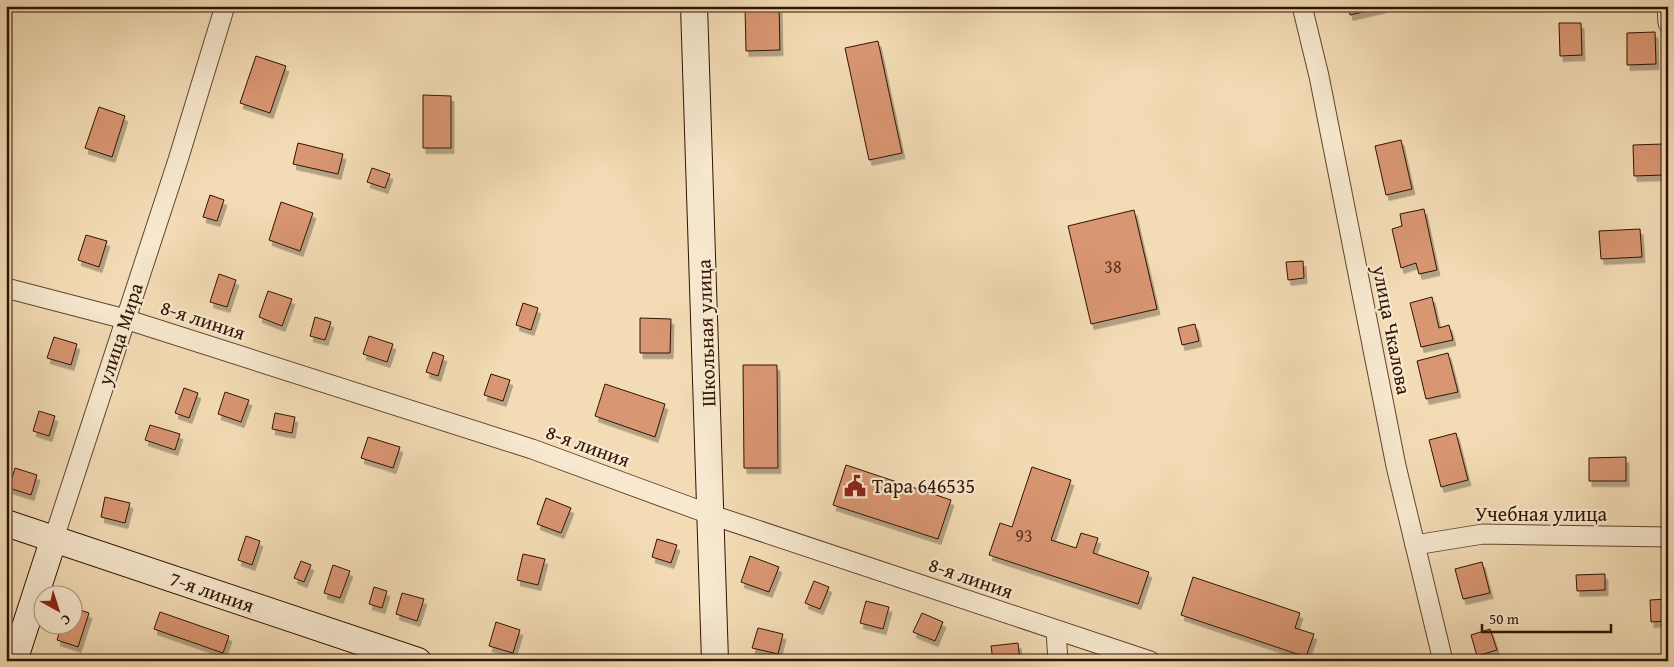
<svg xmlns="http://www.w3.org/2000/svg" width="1674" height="667" font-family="'Gentium Book Plus',serif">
<defs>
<filter id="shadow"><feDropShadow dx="3" dy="5.5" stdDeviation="0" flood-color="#0004"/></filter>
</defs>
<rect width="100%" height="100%" fill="#f3dcb5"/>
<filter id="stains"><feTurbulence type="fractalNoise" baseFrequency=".004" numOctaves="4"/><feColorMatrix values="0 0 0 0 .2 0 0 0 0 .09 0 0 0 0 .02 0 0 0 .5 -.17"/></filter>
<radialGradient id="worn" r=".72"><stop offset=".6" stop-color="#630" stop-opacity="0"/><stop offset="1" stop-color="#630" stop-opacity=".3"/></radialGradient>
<g fill="#d99672" stroke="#301303" filter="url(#shadow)">
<polygon points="745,6 779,6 780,50 746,51"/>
<polygon points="1348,6 1384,6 1384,7 1350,15"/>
<polygon points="1559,23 1581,23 1582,55 1560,56"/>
<polygon points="1655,32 1656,64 1627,65 1627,33"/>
<polygon points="878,41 902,153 869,160 845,48"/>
<polygon points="256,56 286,66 270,113 240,103"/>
<polygon points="423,95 451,96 451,148 423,148"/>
<polygon points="99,107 125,116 112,157 85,148"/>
<polygon points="1401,140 1412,189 1386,195 1375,146"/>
<polygon points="298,143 343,154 338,174 293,164"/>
<polygon points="1663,144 1664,175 1634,176 1633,145"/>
<polygon points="372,168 390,174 385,188 367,182"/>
<polygon points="210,195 224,200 217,221 203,217"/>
<polygon points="281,202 313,213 300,251 269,240"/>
<polygon points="1424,209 1437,270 1419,274 1416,263 1401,268 1392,229 1402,226 1400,214"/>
<polygon points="1134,210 1157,309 1091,324 1068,226"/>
<polygon points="1640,229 1642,257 1601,259 1599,231"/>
<polygon points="86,235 107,241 99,267 78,260"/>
<polygon points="1303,261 1304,278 1288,280 1286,262"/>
<polygon points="219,274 236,280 227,307 210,302"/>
<polygon points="268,291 292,299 282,326 259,317"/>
<polygon points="1432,297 1439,328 1449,325 1453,340 1421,347 1410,303"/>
<polygon points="523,303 538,308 531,330 516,325"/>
<polygon points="315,317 331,322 325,340 310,336"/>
<polygon points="640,318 671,319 670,353 640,353"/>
<polygon points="1195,324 1199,341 1182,345 1178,328"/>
<polygon points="369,336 393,344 387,362 363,354"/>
<polygon points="54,337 77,344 71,365 47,358"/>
<polygon points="433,352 444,356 438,376 426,372"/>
<polygon points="1448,353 1458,392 1426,399 1417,361"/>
<polygon points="743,365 777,365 778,468 744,468"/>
<polygon points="491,374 510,380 503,401 484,395"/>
<polygon points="605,384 665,404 655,437 595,416"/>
<polygon points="184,388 198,393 189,418 175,413"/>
<polygon points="225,392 249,400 241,422 218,414"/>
<polygon points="39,411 55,416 49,436 33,431"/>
<polygon points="275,413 295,417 292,433 272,429"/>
<polygon points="150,425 180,434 175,450 145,440"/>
<polygon points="1456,433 1468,480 1441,487 1429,440"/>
<polygon points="368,437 400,447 393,468 361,458"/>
<polygon points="1626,457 1626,481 1589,481 1589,458"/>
<polygon points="846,465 951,500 938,539 833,505"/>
<polygon points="1032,467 1071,480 1051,540 1076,548 1081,533 1098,538 1093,553 1149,572 1138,604 989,555 1000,523 1012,527"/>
<polygon points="15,468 37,475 31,495 9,488"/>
<polygon points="105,497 130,503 125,523 101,517"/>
<polygon points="546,498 571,508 561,533 537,524"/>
<polygon points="246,536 260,541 252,565 238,560"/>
<polygon points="657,539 677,545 671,563 652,557"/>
<polygon points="523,554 545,559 538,585 517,580"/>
<polygon points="750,556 779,567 769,592 741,582"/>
<polygon points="301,561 311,565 304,582 294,578"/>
<polygon points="1482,562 1490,593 1463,599 1455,569"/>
<polygon points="333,565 350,571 340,598 324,593"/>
<polygon points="1605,574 1605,590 1577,591 1576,575"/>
<polygon points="1193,577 1300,613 1295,628 1314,634 1306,657 1181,615"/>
<polygon points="814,581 829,587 820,609 805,603"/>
<polygon points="374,587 387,591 382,608 369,604"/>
<polygon points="402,593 424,599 417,621 396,614"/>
<polygon points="1668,599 1668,621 1651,622 1650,600"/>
<polygon points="866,601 889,607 883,629 860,623"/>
<polygon points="72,607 89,613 78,647 57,640 62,624 72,624"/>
<polygon points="160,612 229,636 223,653 154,629"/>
<polygon points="922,613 943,622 935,641 913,632"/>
<polygon points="496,622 520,630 513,653 489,646"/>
<polygon points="758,628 783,634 778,654 752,648"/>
<polygon points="1490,629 1497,650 1477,656 1471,635"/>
<polygon points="1018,643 1020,661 993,661 991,646"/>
<polygon points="297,655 314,661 295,661"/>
</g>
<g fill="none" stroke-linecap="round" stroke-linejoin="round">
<g stroke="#614530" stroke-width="21">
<g id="street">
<polyline points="1302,6 1319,76 1396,466 1443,661"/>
<polyline points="1667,6 1668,23"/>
<polyline points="6,288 125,319 532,449 712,515 1150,661"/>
<polyline points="54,538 178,160 225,6"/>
<polyline points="1415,545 1483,534 1668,537"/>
<polyline points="1056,631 1058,661"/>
</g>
</g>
<g stroke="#301303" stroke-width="28">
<g id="secondary">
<polyline points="694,6 715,661"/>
<polyline points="6,523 418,661"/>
<polyline points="14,661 54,538"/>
</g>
</g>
<use href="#street" stroke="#f7e8cf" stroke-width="19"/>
<use href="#secondary" stroke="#f7e8cf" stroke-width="26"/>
</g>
<defs>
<g id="civic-bare" transform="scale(1.725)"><path d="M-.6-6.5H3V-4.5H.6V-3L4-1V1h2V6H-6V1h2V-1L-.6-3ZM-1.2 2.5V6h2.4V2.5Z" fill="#8f2418" stroke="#f7e8cf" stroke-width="2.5" paint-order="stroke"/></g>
</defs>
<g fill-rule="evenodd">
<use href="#civic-bare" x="855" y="486"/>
</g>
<g text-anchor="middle" stroke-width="4.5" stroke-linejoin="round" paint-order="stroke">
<g font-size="18" fill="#5a341f">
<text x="1113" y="273">38</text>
<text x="1024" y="542">93</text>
</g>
<g font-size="20" fill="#301303" stroke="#f7e8cf">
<text transform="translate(203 320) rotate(18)" y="7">8-я линия</text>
<text transform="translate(1392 330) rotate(79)" y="7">улица Чкалова</text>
<text transform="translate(706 333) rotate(-92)" y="7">Школьная улица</text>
<text transform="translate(120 334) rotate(-72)" y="7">улица Мира</text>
<text transform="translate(588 446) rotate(20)" y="7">8-я линия</text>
<text x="1541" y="521">Учебная улица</text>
<text transform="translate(971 578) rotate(19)" y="7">8-я линия</text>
<text transform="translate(212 592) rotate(19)" y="7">7-я линия</text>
</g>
<g font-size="20" fill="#301303" stroke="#f7e8cf" text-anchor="start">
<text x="872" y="493">Тара 646535</text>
</g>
</g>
<rect width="1674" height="667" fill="none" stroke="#f3dcb5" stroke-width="25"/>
<rect x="8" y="8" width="1659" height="652" fill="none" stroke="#301303" stroke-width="2.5"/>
<rect x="12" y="12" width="1649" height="642" fill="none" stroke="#301303"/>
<g transform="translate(58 610) rotate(141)"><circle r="24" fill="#f7e8cf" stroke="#a7937d"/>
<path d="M0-4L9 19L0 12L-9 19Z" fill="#8f2418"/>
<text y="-8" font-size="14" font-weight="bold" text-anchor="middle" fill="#301303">С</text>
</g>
<path d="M1482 624v8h129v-8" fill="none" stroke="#301303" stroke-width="2.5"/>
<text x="1489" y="624" font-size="15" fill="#301303" stroke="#f7e8cf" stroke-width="4" paint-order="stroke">50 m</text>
<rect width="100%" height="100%" filter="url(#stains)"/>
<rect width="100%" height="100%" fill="url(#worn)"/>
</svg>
